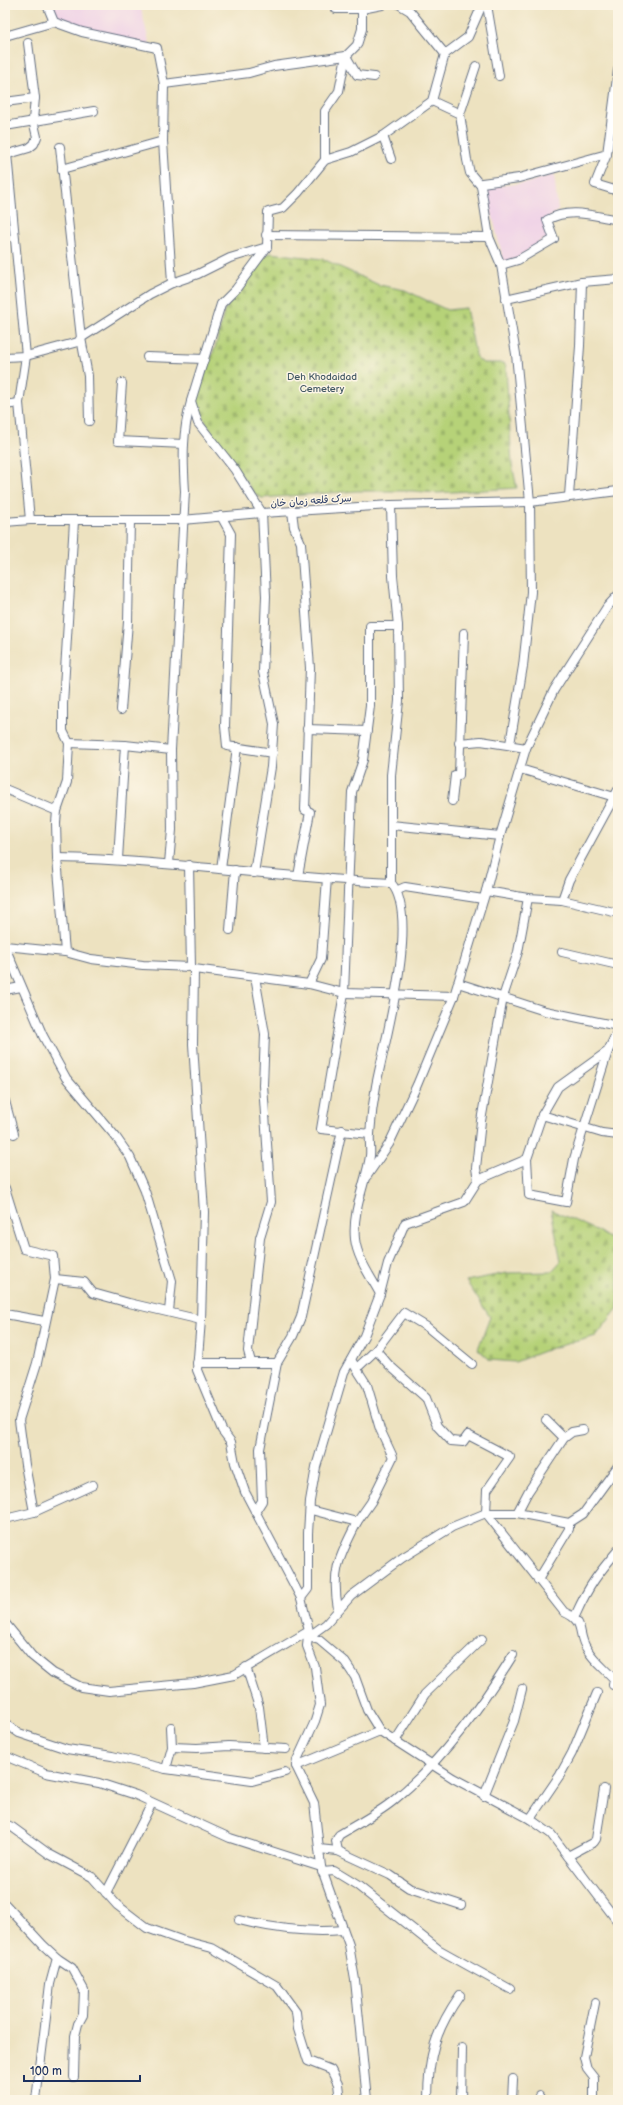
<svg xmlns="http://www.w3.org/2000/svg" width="623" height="2105" font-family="'Balsamiq Sans','Playpen Sans Arabic',sans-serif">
<defs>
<pattern id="cemetery-stones" width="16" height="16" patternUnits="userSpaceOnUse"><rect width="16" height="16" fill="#b6d278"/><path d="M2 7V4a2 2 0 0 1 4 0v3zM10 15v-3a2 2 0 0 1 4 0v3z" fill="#9cb56a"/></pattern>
</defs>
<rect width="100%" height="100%" fill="#fcf5e5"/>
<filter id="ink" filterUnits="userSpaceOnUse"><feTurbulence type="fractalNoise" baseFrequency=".025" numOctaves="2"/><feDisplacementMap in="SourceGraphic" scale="8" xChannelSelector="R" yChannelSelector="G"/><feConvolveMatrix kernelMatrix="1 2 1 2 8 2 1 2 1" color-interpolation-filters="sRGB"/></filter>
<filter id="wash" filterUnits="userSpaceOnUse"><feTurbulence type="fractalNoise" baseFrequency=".012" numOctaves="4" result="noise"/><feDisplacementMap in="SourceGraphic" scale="16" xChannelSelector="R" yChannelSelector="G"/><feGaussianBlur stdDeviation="0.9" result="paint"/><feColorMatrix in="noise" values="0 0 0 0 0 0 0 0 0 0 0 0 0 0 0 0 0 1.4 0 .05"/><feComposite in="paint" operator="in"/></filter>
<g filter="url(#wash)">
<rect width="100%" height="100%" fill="#ede2c0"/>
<g fill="#efd0e7">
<polygon points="46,5 140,5 150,46 56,22"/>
<polygon points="554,174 558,211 546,220 551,238 542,240 516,259 504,263 486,190 488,187 527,183"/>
</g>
<g fill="url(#cemetery-stones)" stroke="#68806b">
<polygon points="270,253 323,259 379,285 405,290 447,310 466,308 476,357 483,363 504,363 506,367 512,465 517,488 437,493 413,491 357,491 262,498 255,494 220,446 194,402 216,345 225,308 242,290 265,256"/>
<polygon points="551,1210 598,1231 618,1244 618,1308 596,1336 552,1348 515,1362 490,1360 478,1349 490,1317 466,1281 507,1273 551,1272 561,1261"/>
</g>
</g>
<g filter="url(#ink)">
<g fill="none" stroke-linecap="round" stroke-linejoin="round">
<g stroke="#646e80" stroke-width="10">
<g id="minor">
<polyline points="47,5 54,22 82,32 157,48 164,84 163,141 172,283"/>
<polyline points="400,5 410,11 445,54"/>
<polyline points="487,5 499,76"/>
<polyline points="362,9 382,5"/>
<polyline points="5,36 54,22"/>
<polyline points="618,70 607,154 595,184 618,191"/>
<polyline points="164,84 249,73 274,66 346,56 357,75 374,77"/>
<polyline points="432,101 460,114 467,160 470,173 481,186 489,237 501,265 516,354 530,502 531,592 523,666 510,744"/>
<polyline points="5,102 35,98"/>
<polyline points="460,114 476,66"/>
<polyline points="5,126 94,111"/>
<polyline points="383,136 391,159"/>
<polyline points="60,147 81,338 88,376 89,421"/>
<polyline points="7,154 26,356 19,403 30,520"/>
<polyline points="5,155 29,148 34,144 37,137 33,120 35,98 28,43"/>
<polyline points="325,160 325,111 339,91 346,56 357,45 362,29 362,9 336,9 335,5"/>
<polyline points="62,169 163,141"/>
<polyline points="481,186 482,183 519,178 607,154"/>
<polyline points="266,235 489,237"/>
<path d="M 501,265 L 518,260 L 554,239 L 547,220 C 570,207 594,216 618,220"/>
<polyline points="506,299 582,282 618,279"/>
<polyline points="5,357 26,356 78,342 81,338 150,294 172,283 198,274 230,258 267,247"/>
<polyline points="147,357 204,359"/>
<polyline points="122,383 118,441 184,444"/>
<polyline points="5,405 19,403"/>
<polyline points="569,496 580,346 582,282"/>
<path d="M 391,505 L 393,576 L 398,626 L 399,701 L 391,775 L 391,883 C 421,916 384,1043 376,1086 C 373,1102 371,1119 370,1134 C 369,1141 371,1149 370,1156 C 366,1183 352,1210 355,1239 C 357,1258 371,1277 380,1294 L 364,1336 L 344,1372 L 316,1467 L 310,1501 L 308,1533 L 308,1589 L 301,1598 L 309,1631 L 308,1637 L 319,1640 L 345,1662 L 355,1677 L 367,1710 L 380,1731 L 453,1778 L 530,1819 L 551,1834 L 618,1922"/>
<polyline points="292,511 294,527 301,543 310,668 305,810 310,812 298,876"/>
<polyline points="221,516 231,534 225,726 227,746 273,753"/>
<polyline points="5,522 30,520 182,520 262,513 391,505 530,502 618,491"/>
<polyline points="121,710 128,622 130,521"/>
<polyline points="307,729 367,731"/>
<polyline points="69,743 125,745 171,750"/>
<polyline points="459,743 481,741 526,748"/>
<polyline points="520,769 618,798"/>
<polyline points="5,789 57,811"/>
<polyline points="452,801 455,775 459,775 464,633"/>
<polyline points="391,825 500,836"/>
<path d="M 57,858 C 169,860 279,878 391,883"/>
<polyline points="118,859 125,745"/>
<path d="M 169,863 L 172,830 L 171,750 L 185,491 C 183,460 182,432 191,402"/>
<polyline points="189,865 191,967"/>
<polyline points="221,869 237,747"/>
<polyline points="254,873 271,767 274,724 263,672 266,596 262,513 235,470 198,423 191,401 221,304 236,289 267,247 268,212 283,208 298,193 325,160 351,152 383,136 432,101 445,54 468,37 482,5"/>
<polyline points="398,890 405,887 483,899"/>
<polyline points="486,891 528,898 562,900 618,913"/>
<polyline points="562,900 569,880 618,790"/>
<polyline points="230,930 235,870"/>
<polyline points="5,946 65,952 91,959 143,965 191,967 194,969 309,984 344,993 454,996"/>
<polyline points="5,947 43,1036 66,1078 116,1137 130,1157 145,1191 172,1281 169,1311"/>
<polyline points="65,952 57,858 56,823 57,811 67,782 69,743 63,731 63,704 74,521"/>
<polyline points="562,952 618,965"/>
<polyline points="194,969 193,1044 204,1212 201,1320 197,1370 222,1430 231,1442 235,1463 245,1492 301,1598"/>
<polyline points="458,983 545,1011 618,1026"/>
<polyline points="309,984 321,959 327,878"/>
<polyline points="5,990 21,987"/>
<polyline points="5,1101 14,1134"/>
<polyline points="542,1115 602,1133 618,1135"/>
<polyline points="370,1134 321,1129 344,993 352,792 363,760 370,706 370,626 398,626"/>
<polyline points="527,1159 529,1195 566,1202 574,1159 608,1051"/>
<polyline points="367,1176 389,1144 417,1085 454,996 486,891 500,836 526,748 554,690 607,607 618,595"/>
<polyline points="478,1180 476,1168 481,1121 503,997 518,952 528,898"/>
<polyline points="5,1188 24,1249 53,1256 55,1279 37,1363 19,1420 25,1465 34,1512"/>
<polyline points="55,1279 84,1282 93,1293 129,1303 201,1320"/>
<polyline points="380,1294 388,1263 405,1223 464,1202 478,1180 527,1159 542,1115 558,1087 608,1051 618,1030"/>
<polyline points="5,1314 44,1321"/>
<path d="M 376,1350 L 389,1365 L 426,1398 L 437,1426 L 451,1441 L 463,1442 L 468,1435 L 510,1457 L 487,1490 L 486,1513 L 564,1612 C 587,1622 576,1633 587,1649 C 593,1660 606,1670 614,1679 L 613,1685"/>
<polyline points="251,1362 248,1351 260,1238 271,1202 263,1085 265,1034 255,977"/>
<polyline points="197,1363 277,1363"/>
<polyline points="357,1368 376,1350 404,1313 427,1327 472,1364"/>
<polyline points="546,1420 564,1438"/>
<polyline points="311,1510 357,1522 371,1502 393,1457 380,1429 367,1385 351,1360"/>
<polyline points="255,1512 262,1501 260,1449 277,1363 293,1336 301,1317 342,1130"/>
<polyline points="517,1513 528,1492 564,1438 572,1432 583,1430"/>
<polyline points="5,1519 34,1512 93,1485"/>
<polyline points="538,1580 569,1529 569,1523"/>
<path d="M 338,1609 C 331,1569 340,1557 357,1522"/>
<path d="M 573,1616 L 576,1614 C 589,1585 598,1574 618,1550"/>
<polyline points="5,1623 32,1656 53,1673 81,1687 109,1691 193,1683 234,1675 309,1631"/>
<polyline points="246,1667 259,1707 264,1748"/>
<polyline points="5,1723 19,1733 67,1749 112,1756 166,1769 252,1781 285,1772"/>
<polyline points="395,1741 425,1694 482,1639"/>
<polyline points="172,1747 197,1748 229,1746 286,1749"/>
<polyline points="5,1756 46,1773 99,1783 136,1795 230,1838 321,1867"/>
<polyline points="296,1766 380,1731"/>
<polyline points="166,1769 172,1747 171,1727"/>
<polyline points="484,1796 514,1721 522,1689"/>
<polyline points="530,1819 560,1775 572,1753 597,1693"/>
<polyline points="5,1824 12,1827 49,1854 92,1877 117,1905 147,1928 181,1940 212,1948 277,1986 296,2012 298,2029 308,2061 331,2070 338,2084 340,2100"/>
<polyline points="319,1849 338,1851 390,1875 409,1888 461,1905"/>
<path d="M 338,1851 L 336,1841 L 339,1835 C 357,1824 377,1814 393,1801 C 442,1761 480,1708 513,1655"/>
<polyline points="568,1856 594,1842 596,1839 604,1789"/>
<polyline points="322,1872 334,1871 357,1885 438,1949 510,1989"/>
<polyline points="106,1893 152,1803"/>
<polyline points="5,1904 43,1945 57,1958 72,1968 84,1990 83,2015 78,2024 75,2036 74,2077"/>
<path d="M 239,1920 C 274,1929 307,1933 343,1930"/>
<polyline points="539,2096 541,2100"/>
<polyline points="36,2100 50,1984 57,1958"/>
<polyline points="367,2100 355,1980 349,1945 321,1867 314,1803 296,1766 297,1760 315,1721 320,1705 315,1667 307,1646 308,1637 326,1624 351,1596 402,1558 452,1527 486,1513 517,1513 569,1523 583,1514 618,1466"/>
<path d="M 428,2100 C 428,2056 435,2031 460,1995"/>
<polyline points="461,2100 462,2048"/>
<polyline points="512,2100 513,2079"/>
<polyline points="594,2100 594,2078 587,2069 584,2057 595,2003"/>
</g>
</g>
<use href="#minor" stroke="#fff" stroke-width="8"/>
</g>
</g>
<g text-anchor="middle" stroke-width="3" stroke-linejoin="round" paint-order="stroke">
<g font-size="10" fill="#425864" stroke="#fcf5e5">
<text x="322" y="380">Deh Khodaidad<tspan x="322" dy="12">Cemetery</tspan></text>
</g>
<g font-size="10" fill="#1b2f5e" stroke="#fcf5e5">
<text transform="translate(311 500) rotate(-4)" y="4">سرک قلعه زمان خان</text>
</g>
</g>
<rect width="623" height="2105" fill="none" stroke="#fcf5e5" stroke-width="20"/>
<path d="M24 2075v6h116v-6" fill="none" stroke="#1b2f5e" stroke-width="2"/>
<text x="30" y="2075" font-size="12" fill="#1b2f5e" stroke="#fcf5e5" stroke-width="3" paint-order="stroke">100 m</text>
</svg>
